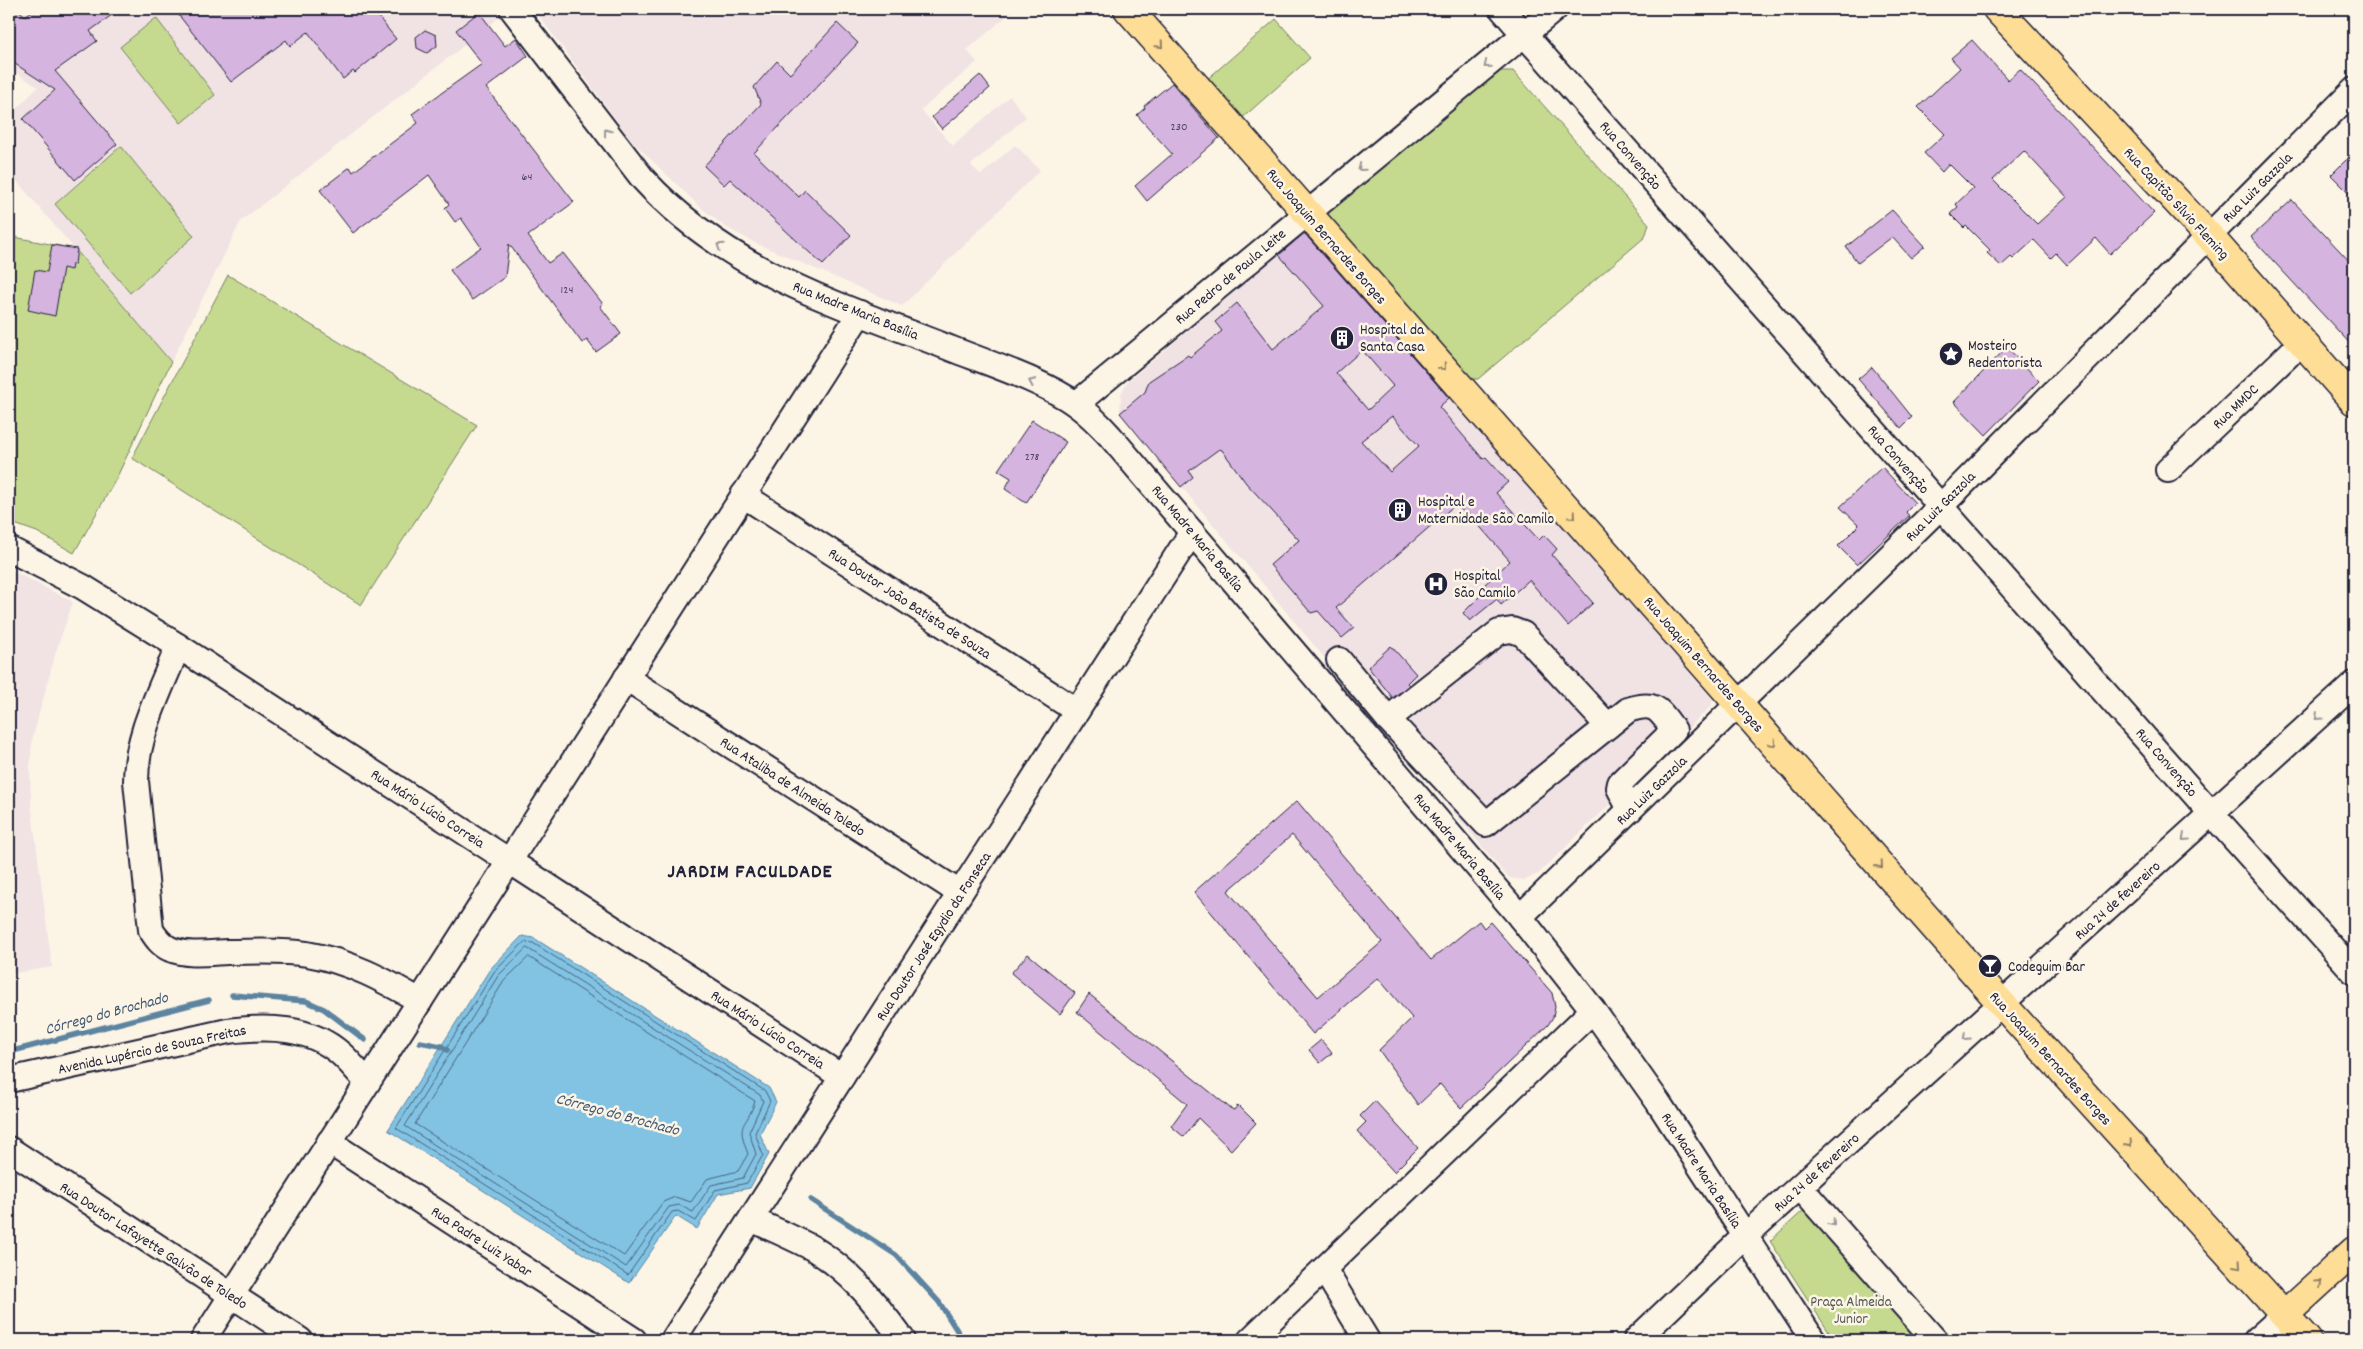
<svg xmlns="http://www.w3.org/2000/svg" width="2363" height="1349" font-family="Dekko,sans-serif">
<rect width="100%" height="100%" fill="#fcf5e5"/>
<filter id="ink" filterUnits="userSpaceOnUse"><feTurbulence type="fractalNoise" baseFrequency=".02" numOctaves="2"/><feDisplacementMap in="SourceGraphic" scale="10" xChannelSelector="R" yChannelSelector="G"/><feConvolveMatrix kernelMatrix="1 2 1 2 8 2 1 2 1" color-interpolation-filters="sRGB"/></filter>
<g filter="url(#ink)">
<g fill="#f1e2e4">
<polygon points="9,9 494,9 500,17 241,221 171,362 9,172 9,117 38,87 9,68"/>
<polygon points="534,9 1015,9 967,50 977,62 921,110 953,146 1010,96 1026,117 971,165 981,175 1015,145 1040,170 902,306 753,242 724,226 698,205 632,141"/>
<polygon points="1307,231 1712,699 1712,705 1538,874 1525,880 1510,878 1506,875 1120,413 1121,394 1127,382"/>
<polygon points="9,569 73,602 56,651 32,740 30,767 31,803 52,967 9,974"/>
</g>
<g fill="#c5da8f" stroke="#747e65">
<polygon points="156,18 215,95 181,123 120,47"/>
<polygon points="1276,19 1310,58 1239,121 1204,82"/>
<polygon points="1501,71 1513,71 1649,224 1645,237 1478,379 1466,379 1328,221 1328,210"/>
<polygon points="121,146 194,236 130,293 55,204"/>
<polygon points="9,236 75,249 171,362 116,479 74,553 37,532 9,522"/>
<polygon points="228,275 477,425 361,605 132,458"/>
<polygon points="1805,1209 1917,1340 1834,1340 1770,1241"/>
</g>
<polygon fill="#82c3e3" stroke="#5c83a0" points="522,936 534,938 769,1088 776,1102 760,1134 769,1154 750,1188 718,1194 697,1229 676,1216 629,1283 388,1130 490,969"/>
<g fill="none" stroke-linecap="round" stroke-linejoin="round">
<g stroke="#48627e" stroke-width="1">
<polygon points="525,942 533,943 765,1091 770,1101 755,1133 763,1155 747,1183 715,1190 696,1221 678,1211 672,1212 628,1275 396,1128 494,972"/>
<polygon points="527,948 760,1095 763,1101 749,1132 756,1154 743,1178 711,1185 693,1212 679,1205 669,1207 626,1267 405,1126 498,976"/>
<path d="M 529,957 L 755,1101 C 746,1130 735,1120 748,1154 L 738,1171 L 707,1179 L 691,1202 L 675,1197 L 663,1202 L 624,1256 L 415,1124 L 504,981 Z"/>
</g>
<g stroke="#5c83a0" stroke-width="5.5">
<polyline points="232,995 306,1001 324,1009 365,1040"/>
<polyline points="420,1042 441,1046 447,1050"/>
<polyline points="9,1052 209,1000"/>
<polyline points="811,1200 896,1255 939,1302 963,1340"/>
</g>
</g>
<g fill="#d6b4e0" stroke="#22223b" fill-rule="evenodd">
<polygon points="9,9 18,9 25,16 35,9 120,9 90,31 97,41 55,71 117,144 75,180 23,119 55,90 9,60"/>
<polygon points="174,9 372,9 396,39 355,73 353,71 343,79 308,32 290,46 286,40 231,82"/>
<polygon points="479,12 505,46 516,38 528,56 486,88 574,202 528,236 548,263 563,253 603,304 600,306 621,334 596,352 587,340 582,343 509,244 505,277 472,300 450,270 481,247 461,218 455,222 445,208 449,204 429,175 353,233 320,190 350,167 353,172 418,123 412,114 482,64 456,30"/>
<polygon points="837,23 858,43 754,153 799,197 805,190 851,235 823,265 730,179 724,185 704,166 761,104 754,87 777,61 790,74"/>
<polygon points="425,30 436,35 437,46 427,53 417,48 416,37"/>
<path d="M 1972,40 L 2008,80 L 2020,69 L 2154,213 L 2110,254 L 2096,238 L 2067,265 L 2056,253 L 2051,258 L 2034,240 L 2013,259 L 2011,257 L 2001,266 L 1987,253 L 1990,250 L 1966,226 L 1964,228 L 1950,214 L 1958,207 L 1956,204 L 1973,188 L 1949,164 L 1942,172 L 1924,153 L 1945,134 L 1918,107 L 1960,68 L 1951,58 ZM 2024,151 L 2067,197 L 2037,224 L 1993,180 Z"/>
<polygon points="980,75 990,88 942,129 932,117"/>
<polygon points="1172,83 1219,138 1147,201 1135,186 1172,154 1137,115 1145,108 1144,106"/>
<polygon points="2354,152 2354,198 2331,175"/>
<polygon points="2292,200 2354,266 2354,348 2251,237"/>
<polygon points="1892,210 1925,246 1911,258 1892,237 1858,263 1846,247"/>
<path d="M 1304,233 L 1449,398 L 1439,407 L 1483,459 L 1486,457 L 1508,482 L 1496,493 L 1539,540 L 1544,535 L 1557,549 L 1552,555 L 1593,603 L 1568,626 L 1529,580 L 1501,605 L 1497,599 L 1470,621 L 1463,613 L 1487,589 L 1484,585 L 1510,561 L 1468,513 L 1466,515 L 1456,504 L 1336,608 L 1354,628 L 1342,638 L 1318,611 L 1311,613 L 1270,565 L 1299,540 L 1246,483 L 1222,450 L 1219,449 L 1189,471 L 1193,477 L 1181,487 L 1120,413 L 1145,392 L 1149,381 L 1188,355 L 1190,357 L 1222,331 L 1215,322 L 1237,303 L 1273,349 L 1324,306 L 1279,255 ZM 1362,350 L 1393,386 L 1368,410 L 1336,373 ZM 1392,416 L 1419,446 L 1390,472 L 1361,441 Z"/>
<polygon points="52,245 77,249 75,264 72,264 71,270 63,268 55,316 28,310 35,270 47,272"/>
<polygon points="2007,347 2039,381 1986,435 1954,402"/>
<polygon points="1872,367 1912,417 1901,428 1858,379"/>
<polygon points="1032,420 1066,442 1026,503 1005,489 1011,478 998,470"/>
<polygon points="1882,467 1915,503 1906,512 1909,516 1857,565 1838,546 1859,525 1840,507"/>
<polygon points="1391,646 1416,674 1407,683 1409,685 1393,698 1368,667"/>
<path d="M 1297,801 L 1431,960 L 1479,921 L 1484,928 L 1490,922 L 1552,993 L 1555,1007 L 1553,1017 L 1548,1025 L 1461,1108 L 1440,1084 L 1418,1105 L 1379,1050 L 1412,1018 L 1378,978 L 1313,1034 L 1194,892 ZM 1292,835 L 1382,942 L 1318,997 L 1228,891 Z"/>
<polygon points="1028,954 1075,993 1060,1014 1011,973"/>
<polygon points="1089,994 1230,1108 1234,1110 1238,1105 1256,1123 1231,1150 1198,1118 1184,1137 1171,1126 1187,1104 1077,1012"/>
<polygon points="1321,1040 1332,1053 1320,1063 1309,1050"/>
<polygon points="1375,1101 1418,1148 1394,1172 1357,1131 1366,1122 1360,1116"/>
</g>
<g fill="none" stroke-linecap="round" stroke-linejoin="round">
<g stroke="#22223b" stroke-width="28">
<g id="minor">
<path d="M 512,9 L 643,179 C 728,272 838,304 952,349 C 988,363 1046,382 1077,405 C 1089,414 1100,425 1110,436 L 1520,917 L 1593,1010 L 1658,1102 L 1813,1340"/>
<polyline points="1502,9 2212,814 2354,972"/>
<polyline points="1076,404 1555,9"/>
<polyline points="2168,470 2302,342"/>
<polyline points="743,495 1077,711"/>
<polyline points="9,549 83,587 178,646 842,1077"/>
<path d="M 178,646 C 161,690 136,734 136,781 L 151,930 C 156,938 161,945 170,949 C 187,956 208,953 227,952 C 253,952 281,950 307,954 C 349,961 384,980 420,1001"/>
<path d="M 1339,660 L 1388,719 L 1486,824 L 1628,710 C 1656,701 1658,709 1674,730 L 1620,783 L 1619,788 L 1630,810"/>
<polyline points="626,678 960,893"/>
<polyline points="1388,719 1499,632 1512,630 1523,634 1608,726"/>
<polyline points="1520,917 1941,506 2354,90"/>
<path d="M 9,1080 L 228,1031 C 266,1026 310,1026 341,1054 C 350,1062 359,1073 367,1082"/>
<polyline points="329,1142 634,1340"/>
<polyline points="9,1149 300,1340"/>
<polyline points="1800,1187 1935,1340"/>
<path d="M 751,1219 C 772,1229 794,1238 814,1249 C 852,1272 877,1305 903,1340"/>
<polyline points="1324,1269 1367,1340"/>
<polyline points="203,1340 860,313"/>
<polyline points="673,1340 1192,532"/>
<polyline points="1250,1340 1593,1010"/>
<polyline points="1636,1340 1745,1236 2354,684"/>
<polyline points="2256,1340 2284,1315"/>
</g>
</g>
<g stroke="#22223b" stroke-width="31">
<g id="major">
<polyline points="1128,9 2002,1004 2307,1340"/>
<polyline points="1997,9 2209,236 2354,401"/>
<polyline points="2284,1315 2354,1251"/>
</g>
</g>
<use href="#minor" stroke="#fcf5e5" stroke-width="24"/>
<use href="#major" stroke="#fedd96" stroke-width="28"/>
</g>
<defs><path id="oneway-chevron" d="M-2-3.5L2.5 0L-2 3.5" fill="none" stroke-width="1.6" stroke-linecap="round" stroke-linejoin="round" transform="scale(1.25)"/></defs>
<g stroke="#908068">
<use href="#oneway-chevron" transform="translate(1160 45) rotate(49)"/>
<use href="#oneway-chevron" transform="translate(1443 367) rotate(49)"/>
<use href="#oneway-chevron" transform="translate(1573 516) rotate(49)"/>
<use href="#oneway-chevron" transform="translate(1773 743) rotate(49)"/>
<use href="#oneway-chevron" transform="translate(1880 865) rotate(49)"/>
<use href="#oneway-chevron" transform="translate(2129 1144) rotate(48)"/>
<use href="#oneway-chevron" transform="translate(2238 1265) rotate(48)"/>
<use href="#oneway-chevron" transform="translate(2319 1283) rotate(-42)"/>
</g>
<g stroke="#9a9698">
<use href="#oneway-chevron" transform="translate(1487 65) rotate(141)"/>
<use href="#oneway-chevron" transform="translate(607 132) rotate(-127)"/>
<use href="#oneway-chevron" transform="translate(1361 168) rotate(141)"/>
<use href="#oneway-chevron" transform="translate(720 246) rotate(-146)"/>
<use href="#oneway-chevron" transform="translate(1032 382) rotate(-156)"/>
<use href="#oneway-chevron" transform="translate(2318 717) rotate(138)"/>
<use href="#oneway-chevron" transform="translate(2185 838) rotate(138)"/>
<use href="#oneway-chevron" transform="translate(1966 1037) rotate(138)"/>
<use href="#oneway-chevron" transform="translate(1832 1223) rotate(48)"/>
</g>
</g>
<defs>
<g id="building-disc" transform="scale(1.25)"><circle r="9.5" fill="#22223b" stroke="#fcf5e5"/><path d="M-4-6H4V6H1V3H-1V6H-4ZM-2.5-4.3h1.7v1.8h-1.7ZM.8-4.3h1.7v1.8H.8ZM-2.5-1h1.7V.8h-1.7ZM.8-1h1.7V.8H.8Z" fill="#fff"/></g>
<g id="sight-disc" transform="scale(1.25)"><circle r="9.5" fill="#22223b" stroke="#fcf5e5"/><path d="M0-6L1.8-2.2L6-1.7L2.9 1.2L3.7 5.4L0 3.3L-3.7 5.4L-2.9 1.2L-6-1.7L-1.8-2.2Z" fill="#fff"/></g>
<g id="hospital-disc" transform="scale(1.25)"><circle r="9.5" fill="#22223b" stroke="#fcf5e5"/><path d="M-5-5h3v3.5h4V-5h3V5h-3V1.5h-4V5h-3Z" fill="#fff"/></g>
<g id="bar-disc" transform="scale(1.25)"><circle r="9.5" fill="#22223b" stroke="#fcf5e5"/><path d="M-6-5H6L.8 .8V4.5H3.5V6h-7V4.5H-.8V.8Z" fill="#fff"/></g>
</defs>
<g fill-rule="evenodd">
<use href="#building-disc" x="1342" y="338"/>
<use href="#sight-disc" x="1951" y="354"/>
<use href="#building-disc" x="1400" y="510"/>
<use href="#hospital-disc" x="1436" y="584"/>
<use href="#bar-disc" x="1990" y="966"/>
</g>
<g text-anchor="middle" stroke-width="5" stroke-linejoin="round" paint-order="stroke">
<g font-size="12" fill="#4f4664">
<text x="1179" y="130">230</text>
<text x="527" y="180">64</text>
<text x="567" y="293">124</text>
<text x="1032" y="460">278</text>
</g>
<g font-size="15" fill="#22223b" stroke="#fcf5e5">
<text transform="translate(1631 155) rotate(49)" y="5">Rua Convenção</text>
<text transform="translate(2257 187) rotate(-45)" y="5">Rua Luiz Gazzola</text>
<text transform="translate(2177 203) rotate(47)" y="5">Rua Capitão Sílvio Fleming</text>
<text transform="translate(1327 236) rotate(49)" y="5">Rua Joaquim Bernardes Borges</text>
<text transform="translate(1230 276) rotate(-40)" y="5">Rua Pedro de Paula Leite</text>
<text transform="translate(856 310) rotate(22)" y="5">Rua Madre Maria Basília</text>
<text transform="translate(2235 406) rotate(-44)" y="5">Rua MMDC</text>
<text transform="translate(1899 459) rotate(49)" y="5">Rua Convenção</text>
<text transform="translate(1940 506) rotate(-45)" y="5">Rua Luiz Gazzola</text>
<text transform="translate(1198 538) rotate(50)" y="5">Rua Madre Maria Basília</text>
<text transform="translate(910 603) rotate(33)" y="5">Rua Doutor João Batista de Souza</text>
<text transform="translate(1704 664) rotate(49)" y="5">Rua Joaquim Bernardes Borges</text>
<text transform="translate(2167 762) rotate(49)" y="5">Rua Convenção</text>
<text transform="translate(793 786) rotate(33)" y="5">Rua Ataliba de Almeida Toledo</text>
<text transform="translate(1651 790) rotate(-44)" y="5">Rua Luiz Gazzola</text>
<text transform="translate(428 808) rotate(33)" y="5">Rua Mário Lúcio Correia</text>
<text transform="translate(1460 846) rotate(50)" y="5">Rua Madre Maria Basília</text>
<text transform="translate(2117 900) rotate(-42)" y="5">Rua 24 de fevereiro</text>
<text transform="translate(933 936) rotate(-57)" y="5">Rua Doutor José Egydio da Fonseca</text>
<text transform="translate(768 1029) rotate(33)" y="5">Rua Mário Lúcio Correia</text>
<text transform="translate(152 1049) rotate(-12)" y="5">Avenida Lupércio de Souza Freitas</text>
<text transform="translate(2051 1058) rotate(48)" y="5">Rua Joaquim Bernardes Borges</text>
<text transform="translate(1702 1170) rotate(57)" y="5">Rua Madre Maria Basília</text>
<text transform="translate(1816 1172) rotate(-42)" y="5">Rua 24 de fevereiro</text>
<text transform="translate(482 1241) rotate(33)" y="5">Rua Padre Luiz Yabar</text>
<text transform="translate(154 1245) rotate(33)" y="5">Rua Doutor Lafayette Galvão de Toledo</text>
</g>
<g font-size="15" fill="#22223b" stroke="#fcf5e5" text-anchor="start">
<text x="1360" y="334">Hospital da<tspan x="1360" dy="17">Santa Casa</tspan></text>
<text x="1968" y="350">Mosteiro<tspan x="1968" dy="17">Redentorista</tspan></text>
<text x="1418" y="506">Hospital e<tspan x="1418" dy="17">Maternidade São Camilo</tspan></text>
<text x="1454" y="580">Hospital<tspan x="1454" dy="17">São Camilo</tspan></text>
<text x="2008" y="971">Codeguim Bar</text>
</g>
<g font-size="15" fill="#535954" stroke="#fcf5e5">
<text x="1851" y="1306">Praça Almeida<tspan x="1851" dy="17">Junior</tspan></text>
</g>
<g font-size="16" font-style="italic" fill="#445a76" stroke="#fcf5e5">
<text transform="translate(106 1012) rotate(-15)" y="6">Córrego do Brochado</text>
<text transform="translate(618 1113) rotate(15)" y="6">Córrego do Brochado</text>
</g>
<g font-size="20" font-weight="bold" letter-spacing="1" fill="#22223b" stroke="#fcf5e5">
<text x="750" y="877">JARDIM FACULDADE</text>
</g>
</g>
<rect width="2363" height="1349" fill="none" stroke="#fcf5e5" stroke-width="30"/>
<rect x="15" y="15" width="2333" height="1319" fill="none" stroke="#22223b" stroke-width="2" filter="url(#ink)"/>
</svg>
